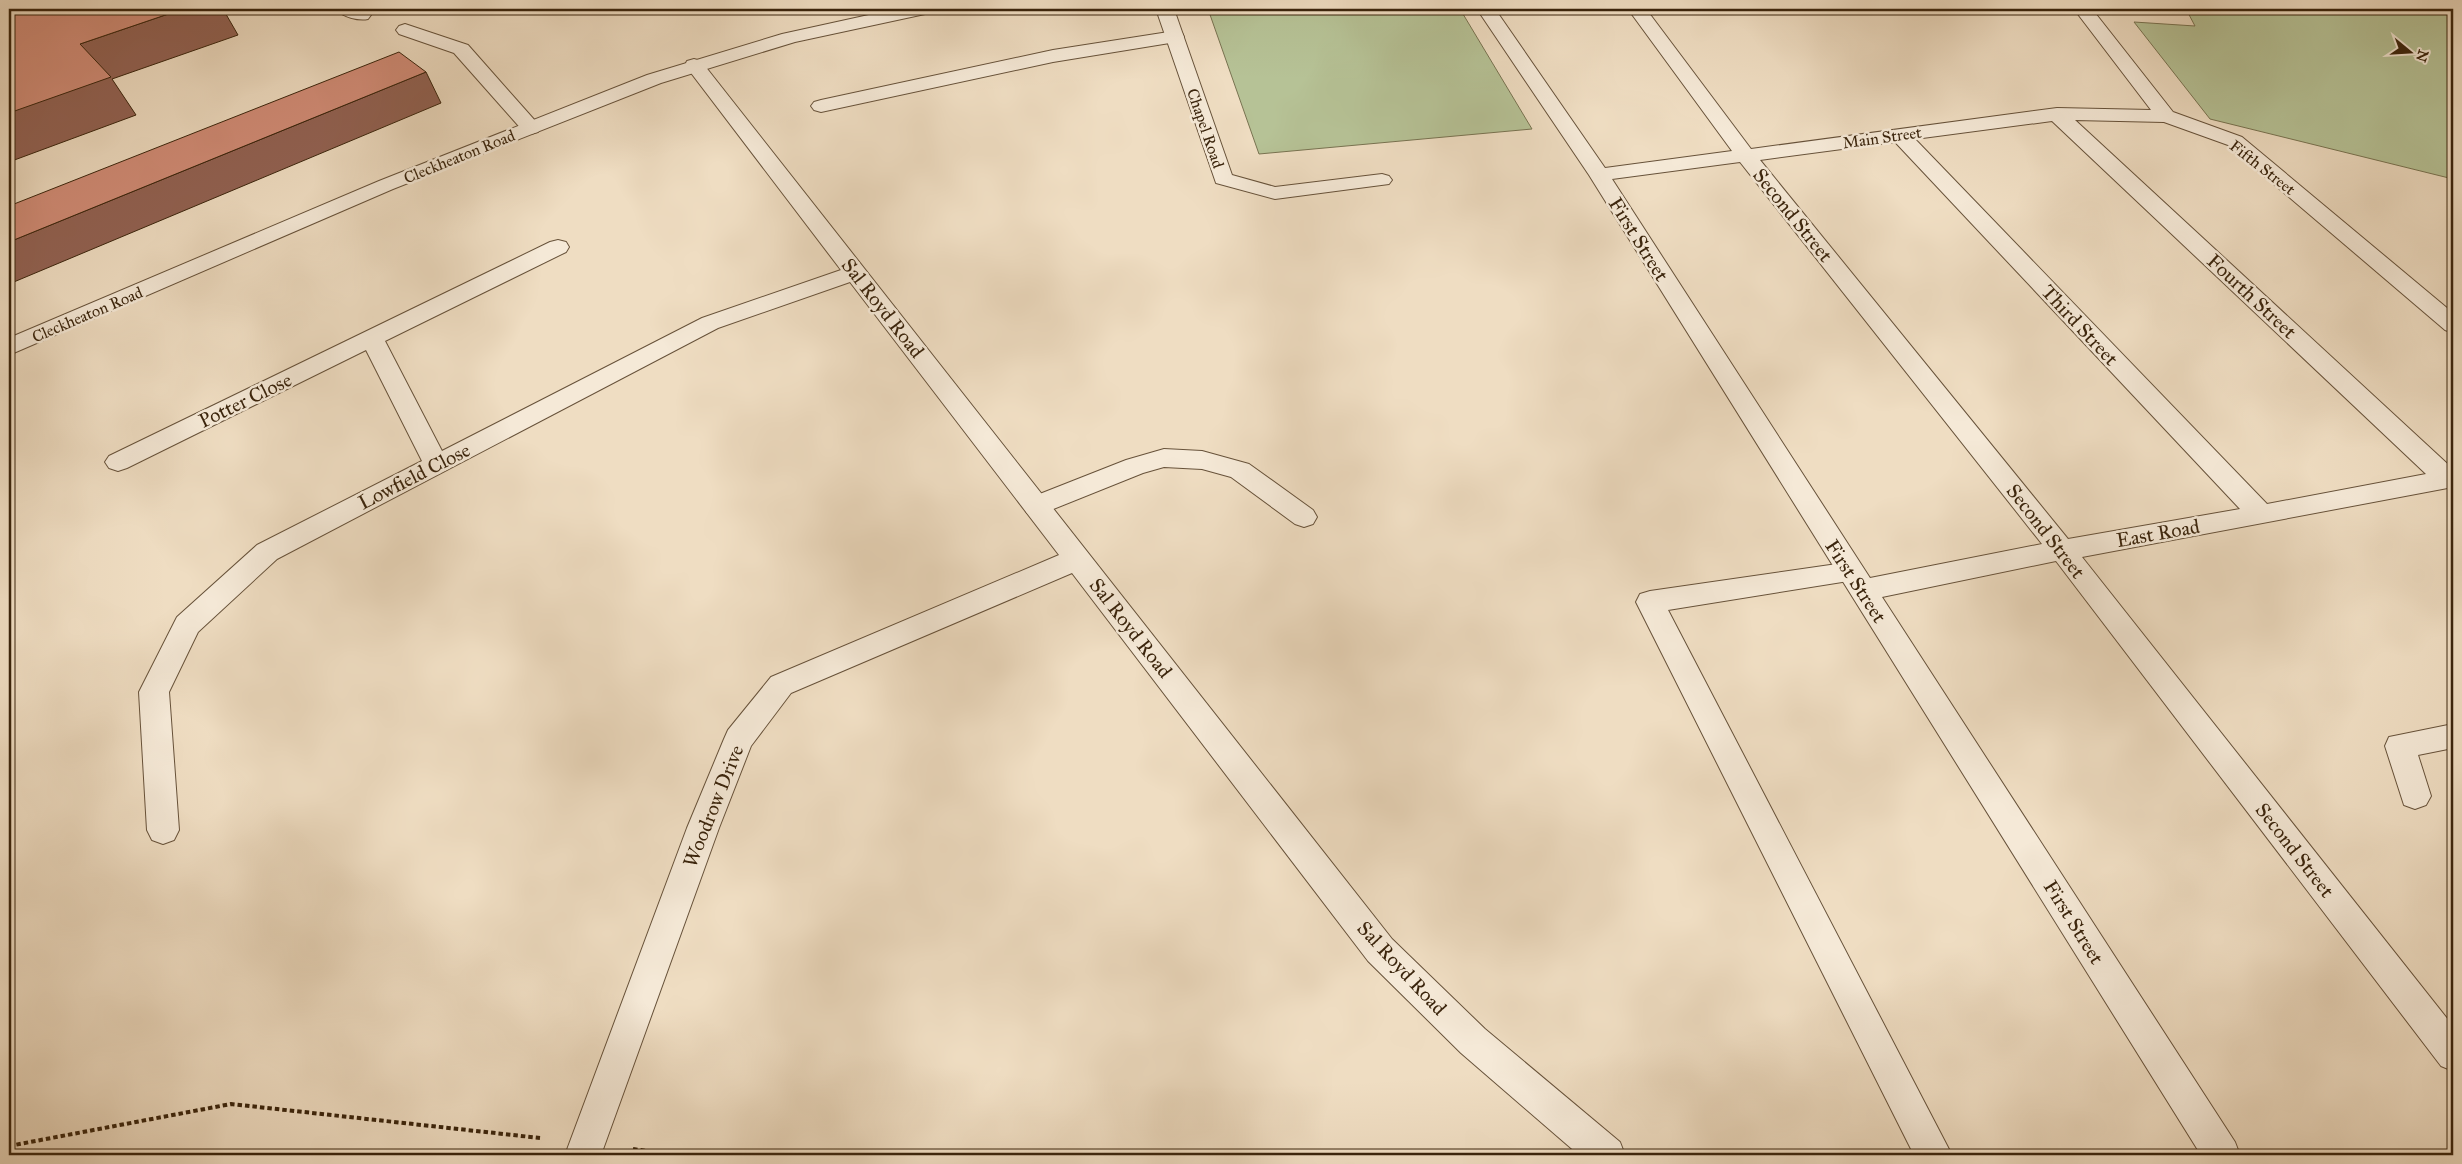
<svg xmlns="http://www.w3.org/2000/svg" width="2462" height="1164" font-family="'IM FELL Great Primer',serif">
<rect width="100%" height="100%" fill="#efddc2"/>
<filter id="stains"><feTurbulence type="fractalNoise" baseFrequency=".004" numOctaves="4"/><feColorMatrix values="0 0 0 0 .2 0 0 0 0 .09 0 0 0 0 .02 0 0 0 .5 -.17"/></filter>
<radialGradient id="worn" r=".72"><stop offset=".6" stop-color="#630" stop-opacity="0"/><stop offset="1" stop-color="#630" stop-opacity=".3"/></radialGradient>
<g fill="#b6c296" stroke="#787351">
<polygon points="1208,9 1460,9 1532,129 1259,154"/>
<polygon points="2186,9 2453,9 2453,179 2210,119 2134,22 2195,26"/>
</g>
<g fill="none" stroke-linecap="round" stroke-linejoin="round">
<g stroke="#67523a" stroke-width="2">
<g id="service">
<path d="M 336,9 C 346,8 364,5 371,15 L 368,19 C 359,21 342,17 336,9 Z"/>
<polygon points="405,24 468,45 538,124 541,128 538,132 531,134 524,132 454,53 399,34 396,30 399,26"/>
<polygon points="1175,31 1182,33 1184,37 1182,41 1053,62 821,112 814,110 811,106 814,102 821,100 1053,50"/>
<polygon points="1164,449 1202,451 1249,464 1313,510 1317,517 1313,524 1304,527 1295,524 1231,477 1202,469 1164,467 1143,473 1036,516 1027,513 1023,506 1027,499 1126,460"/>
<polygon points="1851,562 1861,565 1865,572 1861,579 1668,610 1952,1155 1914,1155 1636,602 1640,594 1650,591"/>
</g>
</g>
<g stroke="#67523a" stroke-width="2">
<g id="minor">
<polygon points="1156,9 1174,9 1232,175 1275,187 1382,174 1389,176 1392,180 1389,184 1275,199 1216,183"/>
<path d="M 1477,9 L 1495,9 L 1605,168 L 1732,151 L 1628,9 L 1646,9 L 1751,149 L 2057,108 L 2151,110 L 2074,9 L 2092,9 L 2173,112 L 2242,137 L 2453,313 L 2453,333 L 2445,330 L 2228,145 L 2164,122 L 2075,120 L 2453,469 L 2453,487 L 2082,557 L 2453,1026 L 2453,1071 L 2441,1066 L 2056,561 L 1882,597 L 2235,1142 L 2240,1155 L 2201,1155 L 1589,175 ZM 2052,121 L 2426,474 L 2267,504 L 1915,139 ZM 1895,142 L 2240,509 L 2068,539 L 1760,160 ZM 1740,162 L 2042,544 L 1870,578 L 1612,179 Z"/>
<polygon points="694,59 701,61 1392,939 1485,1029 1620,1142 1625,1155 1579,1155 1461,1053 1368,961 1072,573 791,693 751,746 719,828 601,1155 565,1155 687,828 724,739 728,730 771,677 1059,555 850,282 718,328 277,559 198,632 169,692 179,830 174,840 163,844 152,840 147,830 139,692 177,617 257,545 422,461 366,350 127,468 118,471 109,468 105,462 109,456 550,242 558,240 566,242 569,247 566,252 385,341 442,451 702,318 841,270 685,65 687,61"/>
<polygon points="2453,724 2453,748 2418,755 2431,796 2426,805 2415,809 2404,805 2385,746 2389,737"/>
</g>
</g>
<g stroke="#67523a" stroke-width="2">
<polygon id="tertiary" points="896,9 934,9 931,13 925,14 795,42 661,83 393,189 9,355 9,338 379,181 647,75 782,34"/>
</g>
<g stroke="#3a240c" stroke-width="4" stroke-dasharray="4.5 3" stroke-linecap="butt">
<polyline points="9,1146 231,1104 540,1138"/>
<polyline points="633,1149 677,1155"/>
</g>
<use href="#service" fill="#f5e9d7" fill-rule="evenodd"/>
<use href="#minor" fill="#f5e9d7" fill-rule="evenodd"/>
<use href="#tertiary" fill="#f5e9d7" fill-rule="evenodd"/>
</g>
<g fill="#926253" stroke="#3a240c">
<polygon points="183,9 223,9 238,35 112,79 136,115 9,162 9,113 80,44"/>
<polygon points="426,72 441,103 9,284 9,242"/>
</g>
<g fill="#d18c77" stroke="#3a240c">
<polygon points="9,9 183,9 80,44 111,77 9,113"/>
<polygon points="399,52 426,72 9,242 9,206"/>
</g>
<g text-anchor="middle" stroke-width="5" stroke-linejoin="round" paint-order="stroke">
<g font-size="16" fill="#3a240c" stroke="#f5e9d7">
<text transform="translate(1206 128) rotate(71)" y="6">Chapel Road</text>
<text transform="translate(1882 137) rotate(-8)" y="6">Main Street</text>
<text transform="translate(459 156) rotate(-22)" y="6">Cleckheaton Road</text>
<text transform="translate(2263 167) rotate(38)" y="6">Fifth Street</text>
<text transform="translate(87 314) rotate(-23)" y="6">Cleckheaton Road</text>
</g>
<g font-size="20" fill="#3a240c" stroke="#f5e9d7">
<text transform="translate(1793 215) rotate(51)" y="7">Second Street</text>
<text transform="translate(1639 239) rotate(58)" y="7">First Street</text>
<text transform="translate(2252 296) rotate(43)" y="7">Fourth Street</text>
<text transform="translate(883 308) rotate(52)" y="7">Sal Royd Road</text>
<text transform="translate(2080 325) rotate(47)" y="7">Third Street</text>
<text transform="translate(245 400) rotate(-26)" y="7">Potter Close</text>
<text transform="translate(414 476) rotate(-27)" y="7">Lowfield Close</text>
<text transform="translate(2046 531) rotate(52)" y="7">Second Street</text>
<text transform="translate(2158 533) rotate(-10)" y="7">East Road</text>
<text transform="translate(1856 581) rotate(57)" y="7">First Street</text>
<text transform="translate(1131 628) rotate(52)" y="7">Sal Royd Road</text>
<text transform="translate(713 806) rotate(-68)" y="7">Woodrow Drive</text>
<text transform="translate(2295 850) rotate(52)" y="7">Second Street</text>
<text transform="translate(2074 922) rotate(58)" y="7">First Street</text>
<text transform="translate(1402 968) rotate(47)" y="7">Sal Royd Road</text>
</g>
</g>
<rect width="2462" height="1164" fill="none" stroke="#efddc2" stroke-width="30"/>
<rect x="10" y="10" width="2442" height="1144" fill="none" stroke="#3a240c" stroke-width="2.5"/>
<rect x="15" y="15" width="2432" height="1134" fill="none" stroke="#3a240c"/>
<g transform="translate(2410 52) rotate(108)" stroke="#f5e9d7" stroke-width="4" paint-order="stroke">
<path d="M0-4L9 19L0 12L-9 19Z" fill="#3a240c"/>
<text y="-8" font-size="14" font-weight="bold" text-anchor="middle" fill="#3a240c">N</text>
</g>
<rect width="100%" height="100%" filter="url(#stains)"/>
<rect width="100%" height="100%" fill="url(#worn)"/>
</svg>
